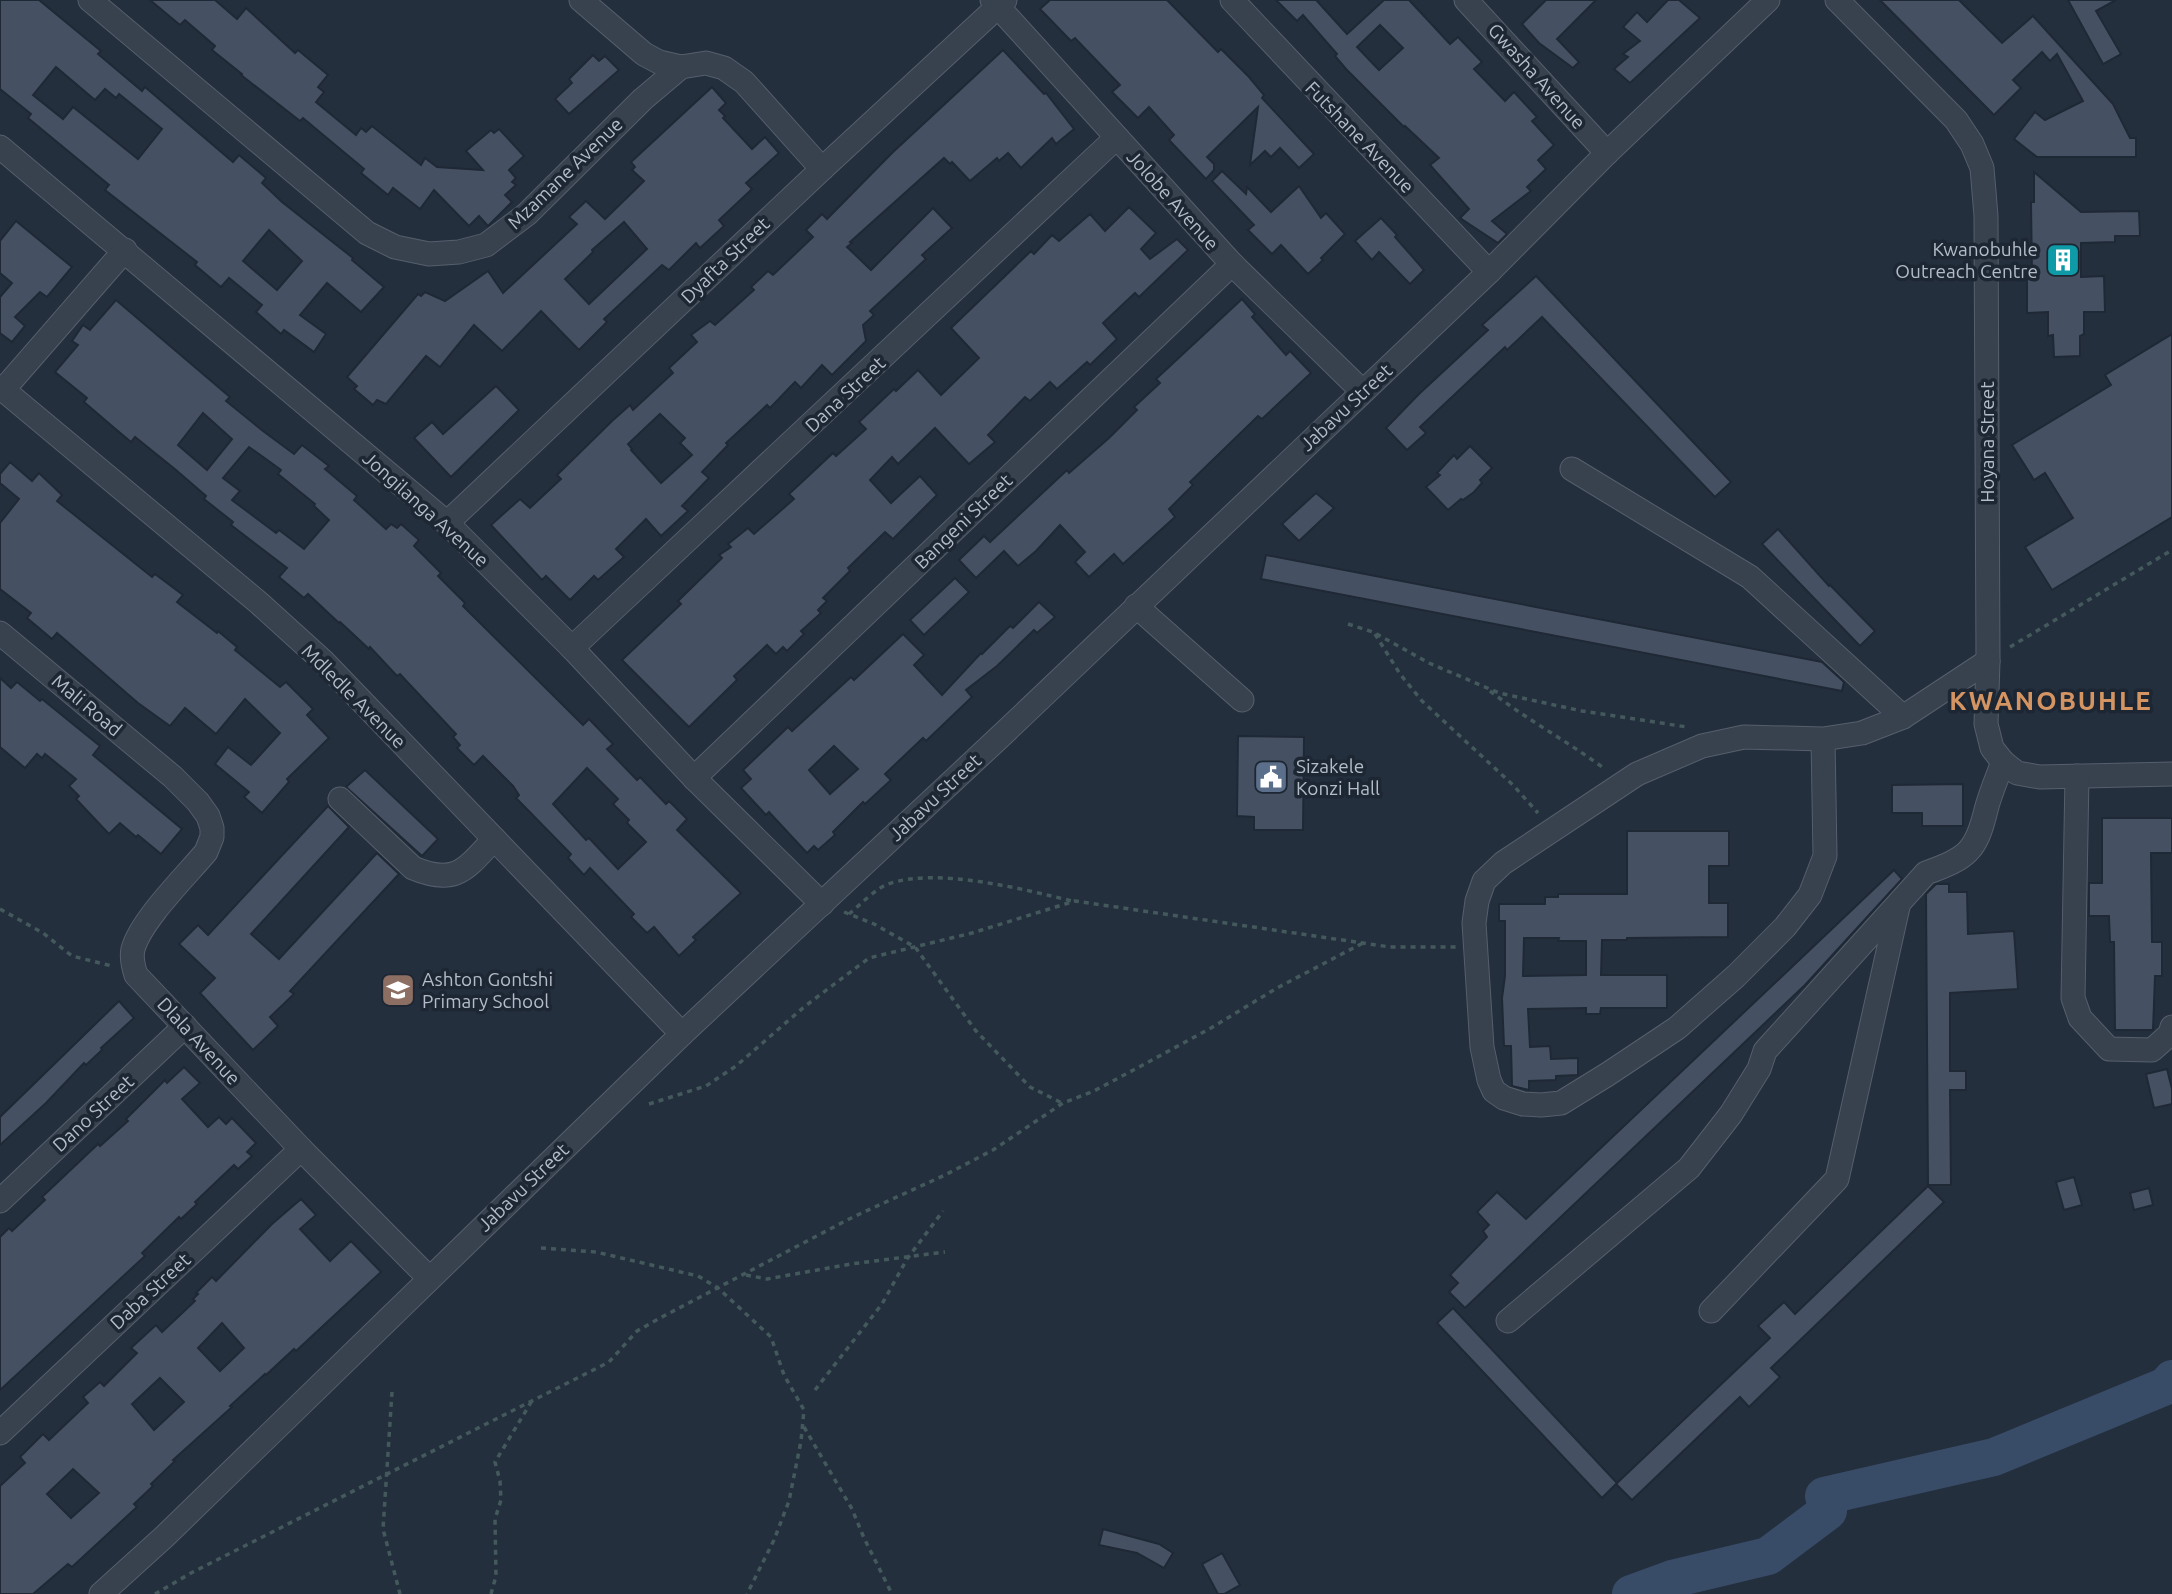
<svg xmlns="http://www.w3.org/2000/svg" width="2172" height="1594" font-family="Ubuntu,sans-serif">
<rect width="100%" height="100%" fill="#242f3e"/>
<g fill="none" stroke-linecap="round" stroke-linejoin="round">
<polyline stroke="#394c67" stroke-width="38" points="1631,1594 1672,1579 1768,1556 1828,1511 1824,1496 1994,1457 2166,1386 2172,1379"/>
</g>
<g fill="#455162" stroke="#1f2835" stroke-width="2" fill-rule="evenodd">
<path d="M 0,0 L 39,0 L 101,51 L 98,54 L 142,91 L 145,87 L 233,162 L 239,155 L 266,178 L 262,183 L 282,202 L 353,258 L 352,260 L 384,287 L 361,312 L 327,283 L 300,315 L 326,334 L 314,352 L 284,330 L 281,334 L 256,312 L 262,305 L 229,278 L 221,287 L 195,265 L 197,262 L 105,190 L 109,185 L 28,118 L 31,114 L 0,89 ZM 56,67 L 95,100 L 105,89 L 116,98 L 119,94 L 162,129 L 138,159 L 73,107 L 63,119 L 33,95 ZM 269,230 L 302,261 L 277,290 L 243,261 Z"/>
<polygon points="150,0 215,0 237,19 246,8 295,53 298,50 328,75 318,87 324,92 316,102 356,135 361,128 366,132 372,126 421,165 425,158 437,167 483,170 466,151 491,130 494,133 499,129 524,156 509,170 516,178 512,182 516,185 505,195 512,202 488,226 479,216 469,226 434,190 420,209 393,188 388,195 361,173 364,169 303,118 300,121 241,75 242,74 212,50 215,46 185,20 180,25"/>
<polygon points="1050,0 1167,0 1218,52 1221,49 1249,77 1264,95 1262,98 1314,154 1299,168 1280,148 1271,157 1265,151 1250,165 1258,107 1207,157 1214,164 1214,170 1206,179 1169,140 1174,135 1149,107 1138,118 1112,92 1120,85 1075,38 1071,41 1040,9"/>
<path d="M 1276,0 L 1319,0 L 1317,1 L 1347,34 L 1384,0 L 1409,0 L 1450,44 L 1458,37 L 1482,62 L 1474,69 L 1505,101 L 1514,92 L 1537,117 L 1532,121 L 1554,145 L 1538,160 L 1546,169 L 1527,187 L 1531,191 L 1492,221 L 1507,234 L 1498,243 L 1460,218 L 1469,209 L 1430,165 L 1439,158 L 1405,126 L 1404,127 L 1346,69 L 1335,56 L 1337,54 L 1303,15 L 1297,21 ZM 1380,25 L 1403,48 L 1379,70 L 1357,47 Z"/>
<polygon points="1546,0 1596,0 1557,39 1579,62 1573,68 1539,43 1522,24"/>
<polygon points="1668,0 1679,0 1700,18 1630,83 1614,69 1628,57 1623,54 1640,41 1623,27 1637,12 1647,22"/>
<polygon points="1880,0 1959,0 2002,43 2033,16 2113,104 2130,138 2136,138 2136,157 2037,157 2014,139 2035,112 2045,120 2083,101 2057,54 2050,61 2042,52 2013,80 2021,88 1994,115"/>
<polygon points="2068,0 2116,0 2096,11 2121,54 2103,64"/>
<path d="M 1003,50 L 1044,94 L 1046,93 L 1074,129 L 1056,144 L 1052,138 L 1021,168 L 1008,153 L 999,161 L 997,158 L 970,181 L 952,162 L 950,164 L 944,158 L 850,242 L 852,243 L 847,247 L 871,270 L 933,208 L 952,228 L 922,255 L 926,259 L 870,311 L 874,315 L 863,325 L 866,341 L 832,375 L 822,365 L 801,388 L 795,382 L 770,408 L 767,405 L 738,432 L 726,443 L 728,445 L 702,472 L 709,478 L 682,506 L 688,511 L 661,536 L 646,519 L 616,549 L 624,557 L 598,580 L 594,576 L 570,600 L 546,576 L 542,580 L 491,525 L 520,499 L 530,508 L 561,479 L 557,475 L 612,421 L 630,405 L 633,410 L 673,373 L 669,368 L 697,342 L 691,335 L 710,321 L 715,325 L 754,290 L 751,287 L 768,271 L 773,275 L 813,237 L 806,230 L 822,214 L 827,219 L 892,153 ZM 660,414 L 685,438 L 680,443 L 692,455 L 661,483 L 631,450 L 632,449 L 628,444 Z"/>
<polygon points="593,55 599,61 605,56 619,70 569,114 555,99 572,83 569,79"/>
<path d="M 712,87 L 726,103 L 719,110 L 725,116 L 723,118 L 752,149 L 765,137 L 779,153 L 746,183 L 752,189 L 719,220 L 724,226 L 700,248 L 696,243 L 669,270 L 662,265 L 604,319 L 607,322 L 579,350 L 541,311 L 502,351 L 474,325 L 440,367 L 426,356 L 386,404 L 377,400 L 373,405 L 354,389 L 357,386 L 347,377 L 418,294 L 421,296 L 425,292 L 445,301 L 488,271 L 503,293 L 577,224 L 569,217 L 586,201 L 605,219 L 644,181 L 632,170 L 635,167 L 631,162 ZM 624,222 L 647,249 L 589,304 L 565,279 L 593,252 L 592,250 Z"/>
<polygon points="1222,171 1246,194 1247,187 1271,212 1299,186 1321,218 1326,213 1345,234 1321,258 1323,260 1308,274 1281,245 1272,254 1248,230 1254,225 1212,181"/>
<polygon points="2034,172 2081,212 2139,211 2140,236 2115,236 2115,242 2081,243 2081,277 2104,276 2105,312 2084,312 2084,334 2080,336 2080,356 2054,357 2053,335 2048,336 2048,312 2027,313 2027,276 2032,276 2031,202 2034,202"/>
<polygon points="1129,207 1156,233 1141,249 1150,259 1177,239 1188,250 1139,297 1135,293 1103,323 1117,339 1090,365 1087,362 1057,389 1050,382 1030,401 1025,397 988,435 995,442 969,464 935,428 898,464 892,457 870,480 891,503 920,476 937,495 893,539 885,532 848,568 850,571 823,598 827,601 818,610 821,613 801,631 804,634 787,651 783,647 776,654 767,645 734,676 737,680 689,727 622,660 681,604 678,601 722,558 719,555 731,547 728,544 748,528 754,534 794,499 789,494 833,453 836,456 866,429 859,422 894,389 896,391 918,370 941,395 979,358 951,328 1031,251 1034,254 1052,235 1059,241 1090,214 1105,231"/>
<polygon points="1381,218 1397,235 1395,237 1424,270 1410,284 1379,252 1372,260 1355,241"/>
<polygon points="16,221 72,267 47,297 40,292 15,317 25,326 12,342 0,333 0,297 12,283 0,273 0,241"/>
<polygon points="1536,276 1731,482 1715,497 1542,317 1507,350 1505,347 1420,427 1426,433 1407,450 1386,428 1419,394 1488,330 1482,325"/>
<polygon points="1242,299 1255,314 1252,317 1286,355 1290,351 1311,373 1262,419 1258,416 1190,482 1193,485 1169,509 1175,517 1123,564 1114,554 1089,577 1075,562 1085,552 1060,525 1036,551 1018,566 1004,551 976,578 959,560 984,536 990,542 1067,470 1069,473 1109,438 1137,410 1134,407 1160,383 1156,379"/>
<path d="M 116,300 L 230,397 L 226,401 L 263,431 L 294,454 L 302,445 L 329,466 L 325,469 L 357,496 L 354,500 L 386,529 L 391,524 L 397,528 L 401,524 L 419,540 L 414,546 L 441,573 L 438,576 L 465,603 L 463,606 L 583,725 L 589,719 L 613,744 L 607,749 L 637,780 L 640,777 L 666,804 L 669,801 L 687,819 L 677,830 L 741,893 L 693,937 L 696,940 L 679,956 L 654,927 L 647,933 L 631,917 L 634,914 L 590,868 L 584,875 L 568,858 L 571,854 L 516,798 L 519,795 L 513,786 L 483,756 L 474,765 L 457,748 L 460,745 L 453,737 L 456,734 L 400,674 L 397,676 L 370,647 L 369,649 L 340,622 L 339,623 L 308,594 L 304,598 L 279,577 L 287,568 L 231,525 L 233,522 L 204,499 L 206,496 L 176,470 L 135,437 L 131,442 L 112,426 L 84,402 L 87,398 L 55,372 L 78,345 L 72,341 L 83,325 L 90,330 ZM 203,413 L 232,439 L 207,470 L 178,445 ZM 249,447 L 281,470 L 278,474 L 315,504 L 314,506 L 329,520 L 304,549 L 279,530 L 276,533 L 232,500 L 240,491 L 223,478 ZM 587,768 L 618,799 L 613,804 L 629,820 L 627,823 L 646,842 L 618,869 L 589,838 L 586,840 L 553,804 Z"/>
<polygon points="2172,334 2172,517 2052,590 2025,547 2073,518 2045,473 2034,480 2012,445 2111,385 2105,375"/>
<polygon points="496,386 519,410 451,477 414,438 432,422 443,434"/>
<polygon points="1470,446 1492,468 1480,480 1482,483 1474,492 1463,500 1461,499 1448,510 1426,487 1440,475 1437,473 1454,455 1457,459"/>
<polygon points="10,462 32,481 39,473 62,495 57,501 152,577 155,574 183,595 177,602 217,633 218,631 237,647 235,650 280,687 286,682 313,709 307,715 329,738 287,779 289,782 262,813 244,797 249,792 215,764 228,747 251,765 280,733 245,699 216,734 185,708 170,726 138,703 57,633 52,639 27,618 31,613 0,589 0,523 19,499 0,483 0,474"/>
<polygon points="1316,493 1334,508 1299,541 1282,524"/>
<polygon points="1778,529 1829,586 1830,585 1875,631 1860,646 1762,544"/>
<polygon points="1266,555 1822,662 1844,682 1842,691 1261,579"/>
<polygon points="955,578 969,592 924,635 910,620"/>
<path d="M 1039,602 L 1055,617 L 1037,633 L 1034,630 L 997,666 L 966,690 L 972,697 L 926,741 L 923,738 L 885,774 L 891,780 L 865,804 L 863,802 L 833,832 L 835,835 L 818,850 L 814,846 L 807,853 L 769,812 L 766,815 L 741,788 L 751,779 L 743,770 L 788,727 L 792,731 L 851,677 L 854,680 L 903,634 L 924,655 L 914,665 L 942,695 L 981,653 L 982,654 L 1010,626 L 1013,628 ZM 834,746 L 858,769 L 830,794 L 809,770 Z"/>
<polygon points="0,678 11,688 17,682 40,701 42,699 100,746 93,755 182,829 161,854 138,835 136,837 120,823 109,834 76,799 79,796 69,786 76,779 45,754 42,758 37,754 25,768 0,747"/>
<polygon points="1238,736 1304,737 1303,830 1254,830 1254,817 1237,816"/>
<polygon points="365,770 438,839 422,856 346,787"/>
<polygon points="1963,784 1963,826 1922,826 1922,813 1892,813 1892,785"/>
<polygon points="328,806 349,827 251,934 279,959 377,853 399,874 290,991 294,994 270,1017 278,1026 253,1050 200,993 215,978 179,944 198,925 208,935"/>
<polygon points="2102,818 2172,818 2172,853 2151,853 2152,942 2162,942 2162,976 2155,976 2153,1030 2115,1030 2114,942 2110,942 2109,916 2089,916 2089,883 2102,883"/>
<path d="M 1627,831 L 1729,831 L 1729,866 L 1709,866 L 1709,903 L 1728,903 L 1728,937 L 1627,938 L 1627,940 L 1602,940 L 1601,975 L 1667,975 L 1667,1008 L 1601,1008 L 1600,1014 L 1586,1014 L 1586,1008 L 1528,1009 L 1530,1047 L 1550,1046 L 1551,1059 L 1578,1058 L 1578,1075 L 1556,1076 L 1556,1080 L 1529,1081 L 1529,1090 L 1512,1086 L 1511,1046 L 1504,1046 L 1502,998 L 1505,976 L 1505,921 L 1499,921 L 1499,904 L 1545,904 L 1545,897 L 1558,897 L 1558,894 L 1627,894 ZM 1524,938 L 1559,938 L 1558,941 L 1586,941 L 1586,975 L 1523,976 Z"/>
<polygon points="1894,870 1902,879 1805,985 1465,1308 1449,1292 1458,1283 1450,1275 1487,1237 1483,1231 1489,1225 1477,1212 1497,1192 1526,1219"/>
<polygon points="1936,884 1949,884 1949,892 1967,892 1968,934 2014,931 2018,989 1950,993 1950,1071 1966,1071 1966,1090 1950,1090 1951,1185 1928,1185 1926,894"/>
<polygon points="119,1001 134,1018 101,1048 102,1050 86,1065 84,1063 46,1103 0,1145 0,1117"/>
<polygon points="184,1067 200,1083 182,1099 208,1127 219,1117 226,1124 232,1118 256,1143 247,1152 252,1156 238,1169 234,1165 195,1202 197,1204 181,1219 179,1217 142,1253 145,1256 0,1390 0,1237 9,1228 12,1231 45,1200 42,1197 98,1144 100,1146 128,1121 126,1119 165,1080 167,1083"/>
<polygon points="2167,1069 2172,1089 2172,1104 2154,1108 2146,1074"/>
<polygon points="2074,1177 2082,1205 2064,1210 2056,1182"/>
<polygon points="1928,1186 1944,1202 1771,1368 1780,1377 1749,1407 1740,1397 1632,1500 1616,1484 1770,1338 1758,1326 1784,1302 1795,1314"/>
<polygon points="2149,1188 2153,1205 2134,1210 2130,1193"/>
<path d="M 301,1199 L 316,1215 L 300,1229 L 330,1261 L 351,1241 L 381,1272 L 296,1351 L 294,1349 L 266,1375 L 265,1374 L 230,1406 L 232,1407 L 173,1460 L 175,1461 L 151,1484 L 153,1486 L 134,1504 L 137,1507 L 72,1567 L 68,1564 L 33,1594 L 0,1594 L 0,1486 L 25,1463 L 20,1457 L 43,1434 L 49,1440 L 88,1403 L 83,1397 L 100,1382 L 104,1386 L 137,1353 L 131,1348 L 156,1325 L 162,1332 L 195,1301 L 193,1299 L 198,1294 L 196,1293 L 212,1277 L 216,1281 L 272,1224 ZM 222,1323 L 244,1348 L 220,1371 L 198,1348 ZM 160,1378 L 184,1402 L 154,1430 L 132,1404 ZM 73,1469 L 99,1493 L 71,1518 L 47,1494 Z"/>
<polygon points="1453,1308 1617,1483 1602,1498 1437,1323"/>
<polygon points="1103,1529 1159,1544 1173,1553 1164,1568 1137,1553 1099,1545"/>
<polygon points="1222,1553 1240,1585 1224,1594 1218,1594 1202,1564"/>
</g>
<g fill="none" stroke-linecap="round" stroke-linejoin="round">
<g stroke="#565f6c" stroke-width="25">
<g id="minor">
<polyline points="90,0 367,233 395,247 429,254 459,252 486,245 527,214 643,99 681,67 706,63 724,68 744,82 822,169"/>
<polyline points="581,0 644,54 659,62 681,67"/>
<polyline points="992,0 1232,264 1362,391"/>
<polyline points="1232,0 1489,272"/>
<polyline points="1466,0 1607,153"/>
<polyline points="1837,0 1956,120 1972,144 1982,168 1986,216 1988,661 1986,724 1992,748 2003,762 2017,773 2040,777 2172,774"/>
<polyline points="0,147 447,523 572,648 694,778 822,904"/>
<polyline points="0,387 259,603 323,661 682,1034"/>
<polyline points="3,390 125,250"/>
<polyline points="1572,469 1750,577 1903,717"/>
<polyline points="447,523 822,169 1005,0"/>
<polyline points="1136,606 1242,700"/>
<path d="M 0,633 L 173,777 L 198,802 L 208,816 L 212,828 L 212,837 L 206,852 C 186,876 141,920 133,949 C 131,958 133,966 136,975 L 301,1149 L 429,1278"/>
<polyline points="572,648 1116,138"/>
<polyline points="1823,739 1825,856 1810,895 1785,927 1736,976 1677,1028 1608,1074 1561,1103 1541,1105 1523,1104 1504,1098 1494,1091 1489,1080 1482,1047 1474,923 1477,901 1484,881 1503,863 1637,774 1702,746 1744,737 1823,739 1862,733 1903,717 1988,661"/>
<polyline points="2077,776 2073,998 2080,1018 2109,1049 2152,1050 2170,1034 2172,1027"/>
<polyline points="694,778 1232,264"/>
<path d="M 340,799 L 413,868 C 456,886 466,869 494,839"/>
<polyline points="0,1201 185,1026"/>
<polyline points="1711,1311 1837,1179 1898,907"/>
<path d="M 1508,1321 L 1689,1168 L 1731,1114 L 1759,1069 L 1765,1051 L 1926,873 C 1967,858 1976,852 1986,810 C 1990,794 1997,778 2003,762"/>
<polyline points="0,1433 301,1149"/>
<polyline points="101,1594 164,1537 682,1034 1004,733 1489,272 1607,153 1768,0"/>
</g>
</g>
<g stroke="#44595c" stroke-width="3.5" stroke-dasharray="5 5" stroke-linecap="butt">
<polyline points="1348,624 1373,632 1429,663 1499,693 1582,711 1687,727"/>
<polyline points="1375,634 1400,674 1422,701 1513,785 1538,813"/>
<polyline points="2010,647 2172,550"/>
<path d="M 1490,691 C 1526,719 1567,741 1605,769"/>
<polyline points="0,909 43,933 72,956 112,966"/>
<polyline points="844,912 874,924 915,947 976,1031 1030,1087 1062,1103"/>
<path d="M 849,914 C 860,905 875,889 888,884 C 936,867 1023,889 1072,901"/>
<polyline points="649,1104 706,1086 736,1066 804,1007 869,958 972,933 1075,901 1390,947 1456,947"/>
<polyline points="541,1248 596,1252 698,1276 718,1288 771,1337 784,1375 804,1410 801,1441 789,1501 774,1540 747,1594"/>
<polyline points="746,1275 767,1279 851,1264 945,1252"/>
<polyline points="815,1390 882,1304 907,1259 943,1211"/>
<polyline points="392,1392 383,1529 400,1594"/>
<polyline points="804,1427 852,1509 864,1538 892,1594"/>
<polyline points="155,1594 191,1573 609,1362 637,1331 660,1318 853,1217 945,1175 993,1150 1063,1103 1094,1091 1141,1066 1211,1028 1277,988 1363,943"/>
<polyline points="491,1594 496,1576 495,1519 501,1500 500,1481 495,1462 533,1399"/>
</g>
<use href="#minor" stroke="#38414e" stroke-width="23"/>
</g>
<defs>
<g id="building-square" transform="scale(1.75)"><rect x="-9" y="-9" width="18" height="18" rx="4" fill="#0f9aa8" stroke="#1d2633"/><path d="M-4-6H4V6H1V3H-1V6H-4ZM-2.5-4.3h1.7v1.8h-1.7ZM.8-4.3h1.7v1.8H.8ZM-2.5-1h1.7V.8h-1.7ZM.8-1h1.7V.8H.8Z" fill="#fff"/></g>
<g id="civic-square" transform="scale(1.75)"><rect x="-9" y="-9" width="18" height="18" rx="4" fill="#5c6f8a" stroke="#1d2633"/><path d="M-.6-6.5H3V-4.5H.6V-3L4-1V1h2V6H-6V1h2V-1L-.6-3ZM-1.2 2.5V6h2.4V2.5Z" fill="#fff"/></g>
<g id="school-square" transform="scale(1.75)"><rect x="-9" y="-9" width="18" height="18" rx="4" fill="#8d6e63" stroke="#1d2633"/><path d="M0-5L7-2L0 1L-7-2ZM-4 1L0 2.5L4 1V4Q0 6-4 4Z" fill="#fff"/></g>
</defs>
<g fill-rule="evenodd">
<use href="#building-square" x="2063" y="260"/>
<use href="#civic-square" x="1271" y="777"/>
<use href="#school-square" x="398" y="990"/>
</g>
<g text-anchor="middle" stroke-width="7" stroke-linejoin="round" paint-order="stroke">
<g font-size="19" fill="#b4bcc9" stroke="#1d2633">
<text transform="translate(1537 76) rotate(48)" y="7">Gwasha Avenue</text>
<text transform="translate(1360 137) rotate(46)" y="7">Futshane Avenue</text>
<text transform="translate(565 173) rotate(-44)" y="7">Mzamane Avenue</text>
<text transform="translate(1173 200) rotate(48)" y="7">Jolobe Avenue</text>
<text transform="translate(725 260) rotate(-44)" y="7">Dyafta Street</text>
<text transform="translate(845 394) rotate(-43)" y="7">Dana Street</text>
<text transform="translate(1346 407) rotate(-43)" y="7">Jabavu Street</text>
<text transform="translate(1987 442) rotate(-90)" y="7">Hoyana Street</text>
<text transform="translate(426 509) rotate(42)" y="7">Jongilanga Avenue</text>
<text transform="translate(963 521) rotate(-44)" y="7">Bangeni Street</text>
<text transform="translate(354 696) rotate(45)" y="7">Mdledle Avenue</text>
<text transform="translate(87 705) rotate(40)" y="7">Mali Road</text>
<text transform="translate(935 797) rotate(-43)" y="7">Jabavu Street</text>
<text transform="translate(199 1041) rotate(47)" y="7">Dlala Avenue</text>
<text transform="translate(93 1113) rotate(-43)" y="7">Dano Street</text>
<text transform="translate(523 1187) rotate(-44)" y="7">Jabavu Street</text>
<text transform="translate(150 1291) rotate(-43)" y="7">Daba Street</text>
</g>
<g font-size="19" fill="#b4bcc9" stroke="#1d2633" text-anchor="start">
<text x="2038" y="256" text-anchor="end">Kwanobuhle<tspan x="2038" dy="22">Outreach Centre</tspan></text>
<text x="1296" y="773">Sizakele<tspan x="1296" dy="22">Konzi Hall</tspan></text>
<text x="422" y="986">Ashton Gontshi<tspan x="422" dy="22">Primary School</tspan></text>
</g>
<g font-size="26" font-weight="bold" letter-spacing="2" fill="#d59563" stroke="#1d2633">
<text x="2051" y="710">KWANOBUHLE</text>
</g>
</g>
</svg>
